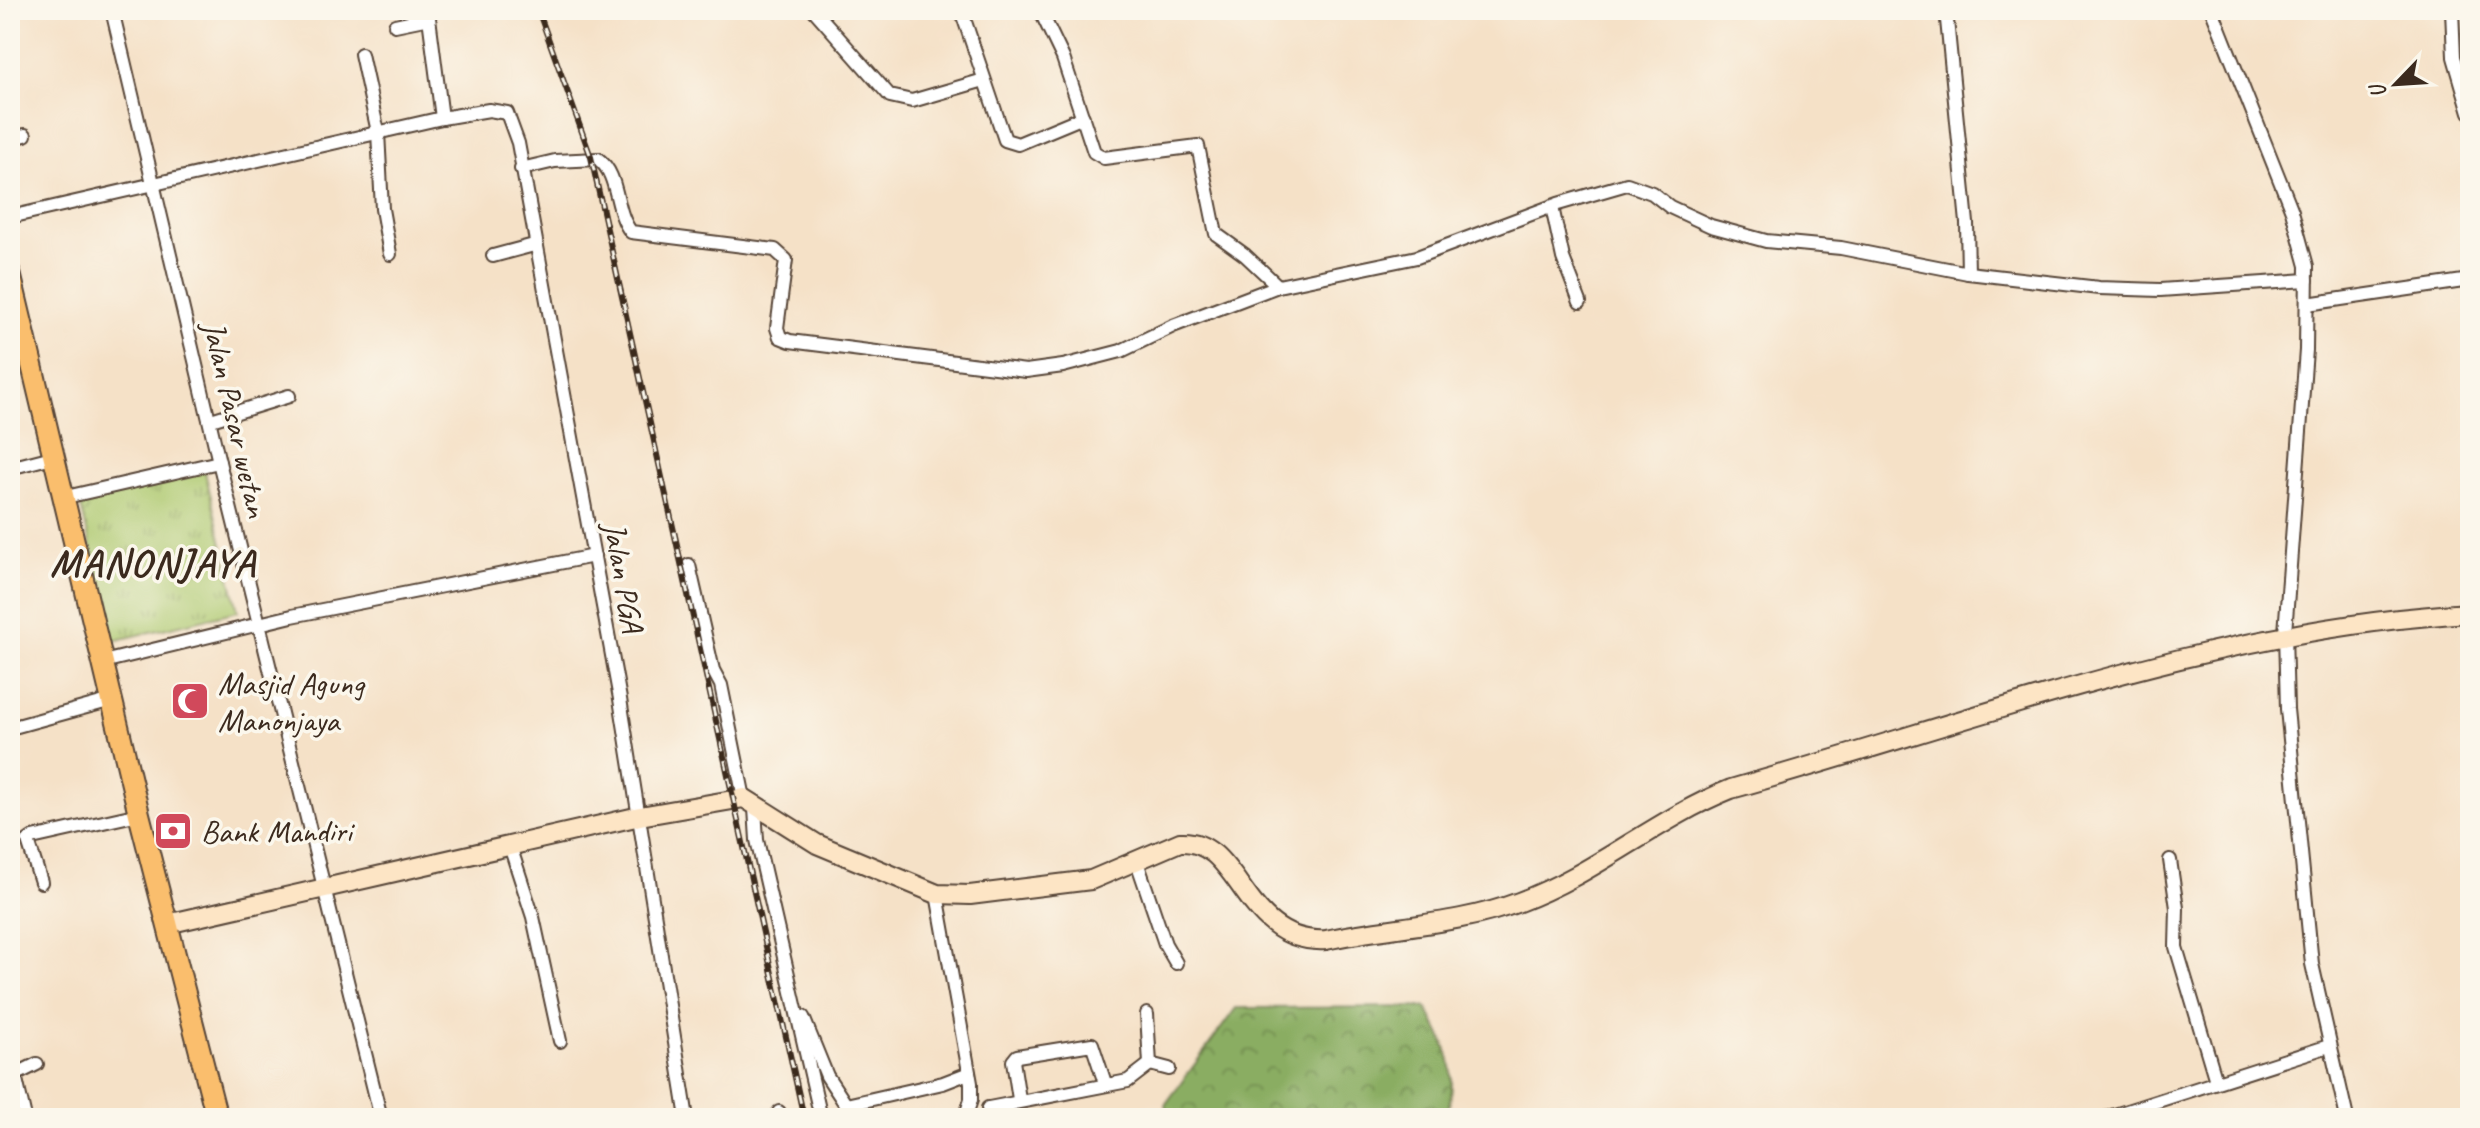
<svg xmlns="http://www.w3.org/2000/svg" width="2480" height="1128" font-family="Caveat,sans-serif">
<defs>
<pattern id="grass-tufts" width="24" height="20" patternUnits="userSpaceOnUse" patternTransform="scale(2)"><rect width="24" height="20" fill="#aec970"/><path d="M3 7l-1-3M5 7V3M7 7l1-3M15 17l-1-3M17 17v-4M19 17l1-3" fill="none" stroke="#8fa35b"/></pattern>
<pattern id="forest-crowns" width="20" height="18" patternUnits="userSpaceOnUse" patternTransform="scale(2)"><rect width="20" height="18" fill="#8aad62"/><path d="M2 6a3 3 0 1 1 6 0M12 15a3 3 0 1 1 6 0" fill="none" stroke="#728d50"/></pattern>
</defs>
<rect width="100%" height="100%" fill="#fbf7ec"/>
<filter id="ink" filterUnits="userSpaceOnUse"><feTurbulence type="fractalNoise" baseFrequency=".0125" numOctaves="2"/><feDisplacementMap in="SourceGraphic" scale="16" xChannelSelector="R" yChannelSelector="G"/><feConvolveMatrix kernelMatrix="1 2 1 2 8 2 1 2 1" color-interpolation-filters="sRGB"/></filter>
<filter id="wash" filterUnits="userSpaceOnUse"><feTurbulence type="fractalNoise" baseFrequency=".006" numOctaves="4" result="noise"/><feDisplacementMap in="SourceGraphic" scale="32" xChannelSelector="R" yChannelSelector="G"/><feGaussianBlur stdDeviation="1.8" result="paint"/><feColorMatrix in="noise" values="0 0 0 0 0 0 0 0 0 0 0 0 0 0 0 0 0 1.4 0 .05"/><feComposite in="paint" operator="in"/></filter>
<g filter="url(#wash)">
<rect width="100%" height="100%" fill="#f5e1c7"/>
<polygon fill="url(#grass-tufts)" stroke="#747a47" stroke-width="2" points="205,472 238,611 113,641 80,502"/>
<path fill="url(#forest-crowns)" stroke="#626c40" stroke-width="2" d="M 1426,1007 C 1449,1049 1460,1070 1446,1118 L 1170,1118 L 1165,1105 L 1236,1008 Z"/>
</g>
<g filter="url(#ink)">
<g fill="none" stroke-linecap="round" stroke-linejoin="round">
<g stroke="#574537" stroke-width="16">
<g id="street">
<polyline points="112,10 219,462 381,1118"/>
<polyline points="428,10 442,118"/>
<polyline points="814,10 890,96 912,101 984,80"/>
<polyline points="961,10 1005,140 1018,144 1083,117"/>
<polyline points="1040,10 1063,58 1094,152 1104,158 1198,146 1216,234 1245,255 1278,286"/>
<polyline points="1946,10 1967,223 1968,273"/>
<polyline points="2212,10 2292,211 2307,266 2306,350 2285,633 2287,709 2312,964 2347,1118"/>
<polyline points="2452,10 2454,57 2470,112"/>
<polyline points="395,25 429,18"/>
<polyline points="361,54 378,132 382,209 390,254"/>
<polyline points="10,139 25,135"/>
<path d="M 521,169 L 555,161 L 598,159 C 620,175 614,211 631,232 L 775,250 L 786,260 L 777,328 L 780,337 L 790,341 L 1026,371 L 1063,366 L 1121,351 L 1173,326 L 1278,286 L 1417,257 L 1558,204 L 1627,184 L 1652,193 L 1670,207 L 1711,226 L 1766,241 L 1841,248 L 1968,273 L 2099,288 L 2160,290 L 2307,280"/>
<polyline points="1552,207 1563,258 1580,302"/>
<polyline points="10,217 442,118 489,110 507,113 518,143 620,699 687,1118"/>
<polyline points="493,256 534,245"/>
<polyline points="2307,304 2470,280"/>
<polyline points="10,347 27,342"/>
<polyline points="211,420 289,396"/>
<polyline points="10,468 56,456"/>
<polyline points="66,497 219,462"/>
<polyline points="689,565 713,670 721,685 744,798"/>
<polyline points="103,662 292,616 594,556"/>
<polyline points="10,728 112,700"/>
<polyline points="755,808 757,840 821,1118"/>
<polyline points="510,846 533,917 560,1041"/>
<polyline points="2170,860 2177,908 2176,947 2216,1081"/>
<polyline points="1137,862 1165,944 1176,963"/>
<polyline points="41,882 28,841 32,838 139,814"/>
<polyline points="937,894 971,1083 971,1100 965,1118"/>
<polyline points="1147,1014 1150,1064"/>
<polyline points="803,1017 827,1076 846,1105 943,1083 969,1073"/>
<polyline points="1019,1099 1013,1061 1017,1056 1092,1044 1105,1083"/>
<polyline points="988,1108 1021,1118"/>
<polyline points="989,1108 1128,1081 1150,1064 1169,1069"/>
<polyline points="779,1112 781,1118"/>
<polyline points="25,1118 15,1075 37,1064"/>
<polyline points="2105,1118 2329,1046"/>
</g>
</g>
<g stroke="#574537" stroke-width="22">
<path id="secondary" d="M 167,924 L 640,816 L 744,798 L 817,844 L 937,894 L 970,895 L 1091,880 L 1180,842 C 1241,838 1242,945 1326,940 C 1389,926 1459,925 1519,902 C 1595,874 1656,819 1731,789 C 1974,721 2216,627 2470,613"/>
</g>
<g stroke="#574537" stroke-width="24">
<polyline id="primary" points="10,273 139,814 217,1118"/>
</g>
<use href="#street" stroke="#fff" stroke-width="12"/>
<use href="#secondary" stroke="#fde5c5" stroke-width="18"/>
<use href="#primary" stroke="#fabe6d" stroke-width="20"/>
<g stroke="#3b2a1e" stroke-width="6">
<polyline id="rail" points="538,10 591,157 804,1118"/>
</g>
<use href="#rail" stroke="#fbf7ec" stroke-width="3" stroke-dasharray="9" stroke-linecap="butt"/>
</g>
</g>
<defs>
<g id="mosque-square" transform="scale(2)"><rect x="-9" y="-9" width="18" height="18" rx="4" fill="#d1495b" stroke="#fbf7ec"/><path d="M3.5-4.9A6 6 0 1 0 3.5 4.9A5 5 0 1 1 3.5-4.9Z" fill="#fff"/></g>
<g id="bank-square" transform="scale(2)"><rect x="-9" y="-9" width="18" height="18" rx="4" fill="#d1495b" stroke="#fbf7ec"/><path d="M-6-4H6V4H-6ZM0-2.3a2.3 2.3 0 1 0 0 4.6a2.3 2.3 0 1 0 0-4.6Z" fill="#fff"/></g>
</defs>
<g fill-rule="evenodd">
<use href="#mosque-square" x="190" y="701"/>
<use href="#bank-square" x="173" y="831"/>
</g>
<g text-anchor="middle" stroke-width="7" stroke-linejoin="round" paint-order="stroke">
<g font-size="32" fill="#3b2a1e" stroke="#fbf7ec">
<text transform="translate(236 419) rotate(77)" y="11">Jalan Pasar wetan</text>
<text transform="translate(624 577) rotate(80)" y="11">Jalan PGA</text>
</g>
<g font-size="32" fill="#3b2a1e" stroke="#fbf7ec" text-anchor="start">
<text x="218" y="694">Masjid Agung<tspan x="218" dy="37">Manonjaya</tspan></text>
<text x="201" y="842">Bank Mandiri</text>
</g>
<g font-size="40" font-weight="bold" letter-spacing="2" fill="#3b2a1e" stroke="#fbf7ec">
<text x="153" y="576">MANONJAYA</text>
</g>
</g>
<rect width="2480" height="1128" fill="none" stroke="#fbf7ec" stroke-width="40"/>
<g transform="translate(2396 84) rotate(245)" stroke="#fbf7ec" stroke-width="6" paint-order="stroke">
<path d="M0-6L14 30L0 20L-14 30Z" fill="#3b2a1e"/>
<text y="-12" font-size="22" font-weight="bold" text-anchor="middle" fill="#3b2a1e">U</text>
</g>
</svg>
